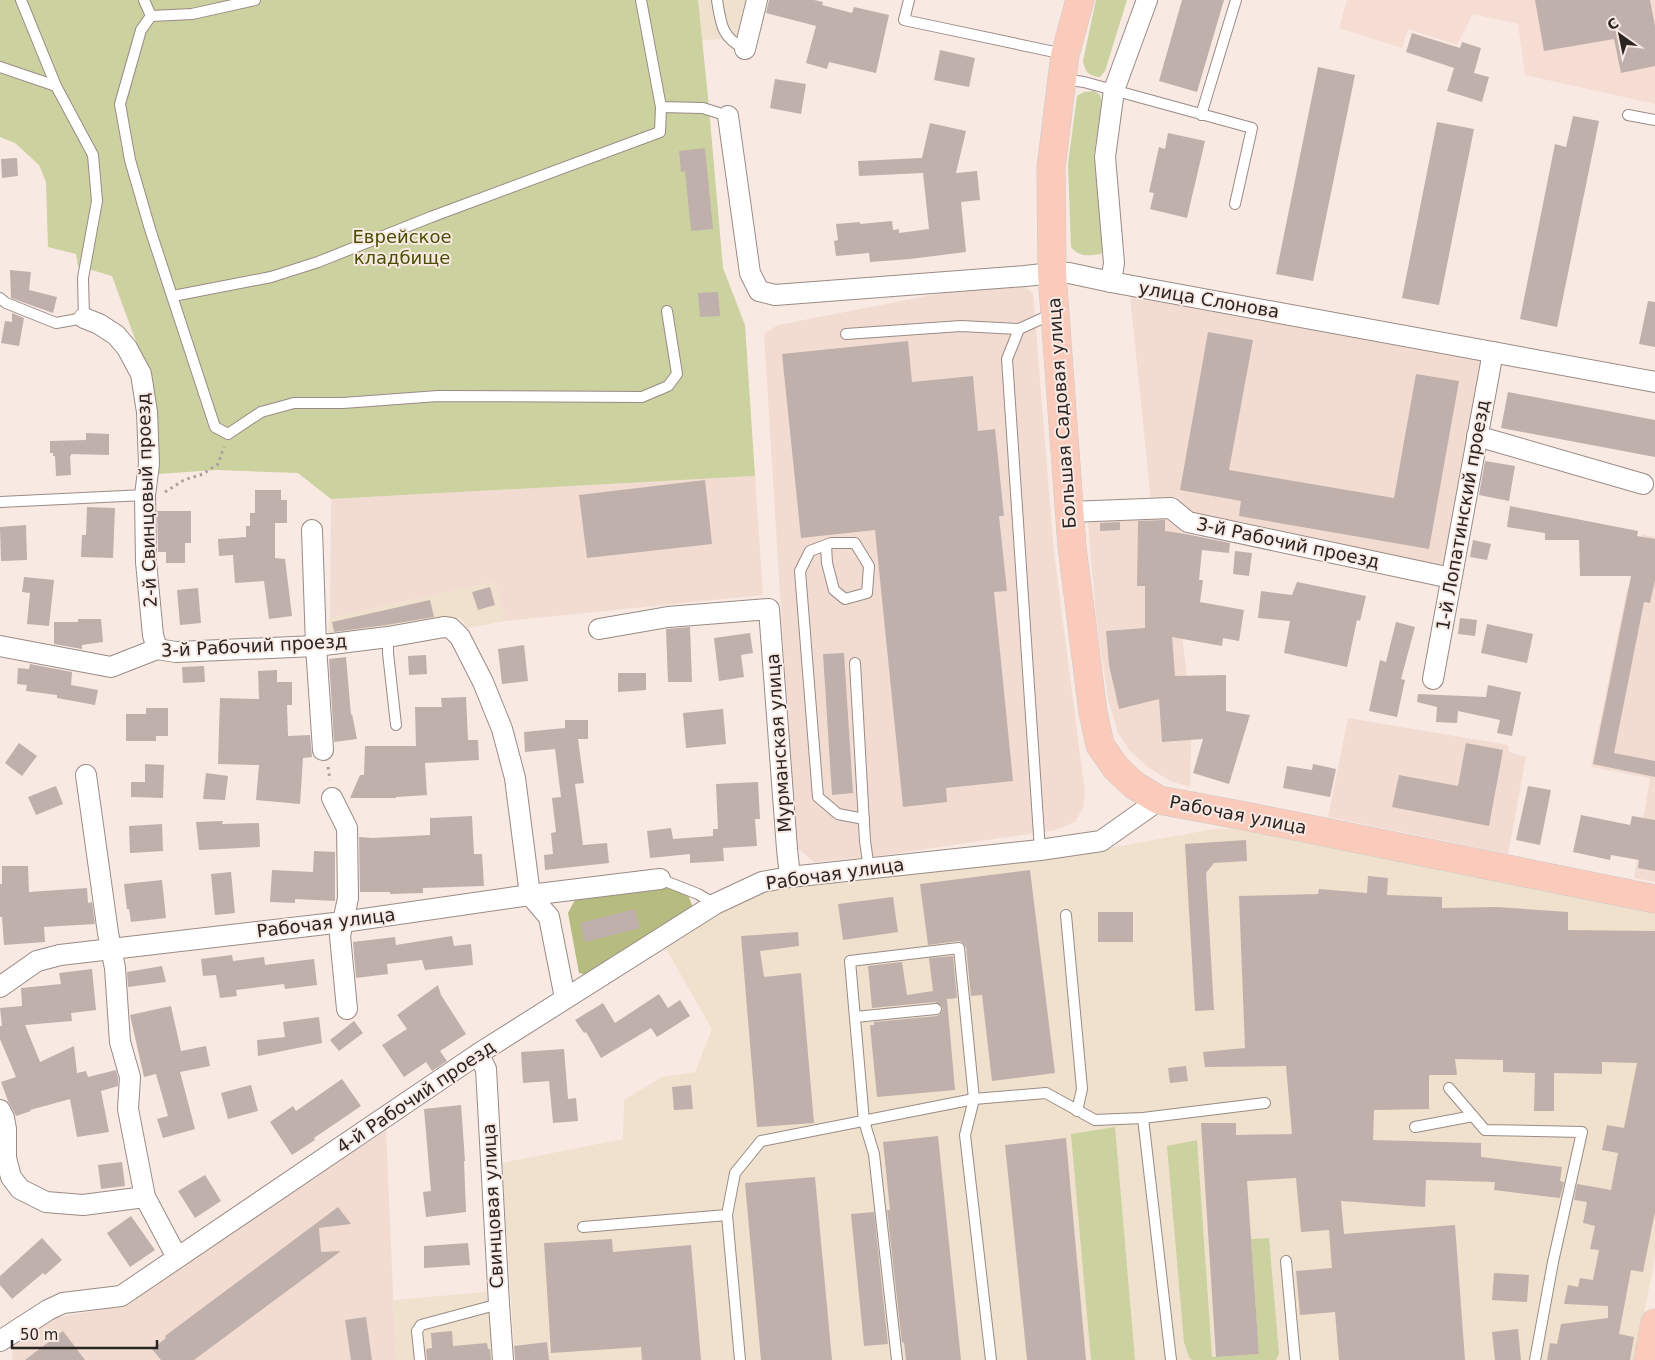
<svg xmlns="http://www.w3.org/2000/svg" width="1655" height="1360" font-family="'DejaVu Sans',sans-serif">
<rect width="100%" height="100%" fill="#f8e9e3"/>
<g fill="#f2dcd2">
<polygon points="1023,287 1028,289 1033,294 1054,553 1085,793 1083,808 1075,822 1056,830 878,856 814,862 797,848 795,836 764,334 778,325 958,290"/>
<polygon points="1130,296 1496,363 1458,570 1181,525 1177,596 1192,717 1190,787 1170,781 1149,768 1130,751 1118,733 1108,699 1096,617 1088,523 1093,515 1151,501"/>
<polygon points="755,476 763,595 506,621 494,582 330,618 331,499"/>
<polygon points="1642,534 1655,537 1655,882 1634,878 1650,778 1591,767 1627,589 1632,588"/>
<polygon points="1348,718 1508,745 1509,752 1526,757 1508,854 1328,817"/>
<polygon points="386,1130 396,1360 12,1360 14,1341 59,1317 123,1306"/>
</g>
<g fill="#f0e0ce">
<polygon points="698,0 750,0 741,38 701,40"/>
<polygon points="494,582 506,621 467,628 460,618 332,640 328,633 330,618"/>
<polygon points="1251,828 1655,912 1655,1257 1635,1360 549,1360 547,1342 514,1346 502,1163 623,1139 624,1100 662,1077 695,1072 712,1029 665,947 733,904 763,890 792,885 1043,860 1214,829"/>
<polygon points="487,1292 493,1360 396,1360 393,1300"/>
</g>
<polygon fill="#f6ddd4" points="1347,0 1655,0 1655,104 1525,75 1518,24 1473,14 1457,45 1408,29 1402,48 1339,28"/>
<g fill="#cbd19f">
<polygon points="0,0 698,0 708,97 723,268 745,325 755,476 331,499 298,473 216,470 157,474 146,369 112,276 78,266 76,254 48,247 46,182 39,165 15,143 0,137"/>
<path d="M 1096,0 L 1127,0 L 1105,71 L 1100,77 C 1088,76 1085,71 1083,61 Z"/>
<path d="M 1094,91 L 1100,95 L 1102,103 L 1094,155 L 1105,245 L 1101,254 C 1088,256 1079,257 1071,247 L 1068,164 L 1077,96 L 1084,92 Z"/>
<polygon points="1115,1127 1135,1360 1091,1360 1071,1134"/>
<polygon points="1197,1140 1212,1357 1259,1354 1251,1239 1269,1238 1279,1354 1276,1360 1192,1360 1189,1357 1184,1342 1167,1146"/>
</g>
<polygon fill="#b6bc7f" points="659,885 688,895 694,910 587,975 579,973 568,913 577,896"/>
<g fill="#bfb0ab">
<polygon points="769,0 814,0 823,2 822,5 852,13 854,7 889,15 876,73 829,62 827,69 806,63 816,26 766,13"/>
<polygon points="1182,0 1224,0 1197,92 1159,81"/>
<polygon points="1535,0 1650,0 1655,26 1655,66 1621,73 1614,39 1544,51"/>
<polygon points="1412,33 1460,48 1462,42 1481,48 1474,73 1489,77 1482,102 1447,91 1454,68 1406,52"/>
<polygon points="940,50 975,58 969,87 934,80"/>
<polygon points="1318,67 1355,75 1313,281 1276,274"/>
<polygon points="775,79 806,84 801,114 770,108"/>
<polygon points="1573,116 1599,121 1557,327 1520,319 1555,144 1566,147"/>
<polygon points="1437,122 1474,129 1439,305 1402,298"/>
<polygon points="930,123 966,131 956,173 977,171 980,200 961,202 966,252 910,259 870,262 869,253 836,256 834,241 838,240 836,224 860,222 860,224 892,221 893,230 899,229 899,233 929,229 923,173 859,176 858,161 922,158"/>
<polygon points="1168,133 1205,141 1187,218 1150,209 1154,193 1149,192 1159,147 1165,149"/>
<polygon points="705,148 713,229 691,231 685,171 681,172 679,151"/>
<polygon points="17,158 18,176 2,178 1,159"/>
<polygon points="10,270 31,272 29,290 57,297 53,313 11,298"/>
<polygon points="718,292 720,316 700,317 698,293"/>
<polygon points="1648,301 1655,302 1655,347 1639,344"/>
<polygon points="12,313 24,318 19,346 1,343 5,321 12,322"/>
<polygon points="1208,332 1253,340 1229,470 1394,498 1416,374 1459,381 1429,549 1239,516 1241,501 1180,490"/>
<polygon points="908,341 912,382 973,376 978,431 995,429 1004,516 999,516 1007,591 994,592 1013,781 946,788 947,802 903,807 875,530 801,538 782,354"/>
<polygon points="1508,392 1655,420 1655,457 1501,428"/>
<polygon points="86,433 109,434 109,455 71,454 71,456 70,456 71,475 56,476 55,456 53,456 53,453 50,453 50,441 86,440"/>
<polygon points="1485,461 1515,466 1509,501 1479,495"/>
<polygon points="705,480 712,544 587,558 579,495"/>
<polygon points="255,490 281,490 281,500 287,500 287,523 275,523 275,558 285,559 292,616 269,619 264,581 235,583 233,555 219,556 218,539 246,537 246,526 250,526 250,513 255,513"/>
<polygon points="1510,506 1638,531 1637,536 1655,539 1655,580 1650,603 1644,602 1614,753 1655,761 1655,777 1593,764 1631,576 1580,576 1579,540 1545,540 1545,533 1507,527"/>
<polygon points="87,507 115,508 113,558 81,557 82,535 86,535"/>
<polygon points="157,511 191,511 191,543 185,543 185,563 166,563 166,552 158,552"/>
<polygon points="1165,520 1165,531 1186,534 1230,543 1229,553 1202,550 1199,580 1203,580 1200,602 1244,610 1239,641 1223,638 1222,646 1172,637 1175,676 1226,675 1226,711 1250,715 1229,784 1193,773 1203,739 1162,742 1159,699 1119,709 1109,665 1106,631 1145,628 1145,586 1137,586 1138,521"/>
<polygon points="1120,522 1120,530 1100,531 1100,523"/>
<polygon points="26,525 27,560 1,561 0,527"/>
<polygon points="1473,540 1491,544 1487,560 1470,557"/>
<polygon points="1235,551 1252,553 1249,576 1233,574"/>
<polygon points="24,577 54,580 49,626 27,624 30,593 22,592"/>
<polygon points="1297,582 1366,596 1360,621 1357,620 1347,667 1284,653 1290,621 1258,618 1261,591 1292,595"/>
<polygon points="490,587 495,605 478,610 472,592"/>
<polygon points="198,588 201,623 180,625 177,590"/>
<polygon points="430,600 434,617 386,625 334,632 332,622"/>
<polygon points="1460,618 1477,620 1475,636 1458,634"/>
<polygon points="78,619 101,619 103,642 82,645 82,649 54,644 54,622 78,622"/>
<polygon points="1396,622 1415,627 1401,679 1405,680 1397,717 1369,711 1380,660 1386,662"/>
<polygon points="1487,624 1533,634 1527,663 1481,653"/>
<polygon points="690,627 692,682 668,682 666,629"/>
<polygon points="750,633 753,653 741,655 744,677 719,681 714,638"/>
<polygon points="524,645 528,681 502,684 498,649"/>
<polygon points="844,653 853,793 832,795 823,654"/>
<polygon points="426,655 427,674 409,675 408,656"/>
<polygon points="346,657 351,715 352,714 357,739 334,742 329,659"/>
<polygon points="30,664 72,672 71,685 98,690 95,705 57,698 57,695 26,691 27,685 17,684 18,668 29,669"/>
<polygon points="204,666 205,682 183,683 182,667"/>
<polygon points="277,670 277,682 292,682 292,705 287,705 288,736 310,735 312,757 303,758 300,804 256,800 259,765 218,764 220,698 259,699 258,671"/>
<polygon points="618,673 646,673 646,690 618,692"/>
<polygon points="1488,685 1521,692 1512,736 1497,733 1500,720 1458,711 1457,723 1436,722 1437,707 1417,702 1418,694 1486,697"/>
<polygon points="466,697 468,740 478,740 479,760 425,763 427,795 396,797 396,798 350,798 360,775 364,775 365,746 416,746 415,707 442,707 441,698"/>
<polygon points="146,708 168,708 168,736 156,736 156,741 126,741 126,714 146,714"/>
<polygon points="723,709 726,744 686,748 683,713"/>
<polygon points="565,720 588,720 588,739 578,739 584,783 575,784 583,845 607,843 609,863 545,870 544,855 553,854 551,833 556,832 552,798 561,797 555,749 525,752 524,732 565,728"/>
<polygon points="19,743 37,756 22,776 5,763"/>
<polygon points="1466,743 1503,750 1489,826 1392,807 1399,775 1458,786"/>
<polygon points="145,764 164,765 163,798 131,797 131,782 145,782"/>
<polygon points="1313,764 1336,769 1330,797 1283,788 1287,766 1312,770"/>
<polygon points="206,773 228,776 225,800 203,799"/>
<polygon points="758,782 760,819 755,819 757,846 723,848 724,861 690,863 690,854 650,858 647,831 671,828 673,839 713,836 713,829 718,829 716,784"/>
<polygon points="56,786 63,804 36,815 28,797"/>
<polygon points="1528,786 1551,790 1540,845 1516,840"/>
<polygon points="1581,815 1630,825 1632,816 1655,820 1655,871 1638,868 1639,860 1611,855 1610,860 1573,852"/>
<polygon points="472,816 474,854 482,854 484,886 423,888 423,893 390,894 390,892 360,892 359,837 373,838 430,835 430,818"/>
<polygon points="223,821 222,824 259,823 260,847 199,850 196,822"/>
<polygon points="162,824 163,851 130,853 129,826"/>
<polygon points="1246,840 1247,861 1214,863 1206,873 1214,1010 1195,1011 1185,844"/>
<polygon points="314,851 335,852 335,901 295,899 295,903 270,902 272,870 313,872"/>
<polygon points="2,866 28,866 29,892 87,888 88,903 92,902 95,924 44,927 45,942 4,945 2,917 0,917 0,884 2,884"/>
<polygon points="1030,870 1055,1073 992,1081 982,995 971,996 966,947 962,942 959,941 928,945 920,884"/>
<polygon points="231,872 235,913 215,915 211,874"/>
<polygon points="1368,876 1388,878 1387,895 1442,897 1442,908 1496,907 1568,912 1568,930 1655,931 1655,1212 1643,1272 1631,1270 1619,1334 1634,1337 1630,1360 1547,1360 1550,1343 1557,1344 1561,1324 1608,1318 1608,1306 1564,1304 1568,1285 1578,1287 1580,1278 1593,1280 1599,1250 1590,1249 1595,1226 1583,1223 1587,1202 1574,1200 1577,1184 1611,1190 1618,1153 1602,1150 1607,1125 1624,1128 1637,1063 1602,1062 1602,1074 1554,1073 1554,1111 1534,1111 1535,1073 1503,1072 1503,1060 1455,1059 1457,1075 1429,1075 1429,1109 1374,1110 1373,1140 1481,1143 1481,1157 1562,1167 1560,1181 1564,1182 1560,1198 1494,1190 1495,1182 1426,1180 1425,1207 1341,1201 1344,1234 1455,1225 1465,1360 1339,1360 1335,1312 1300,1315 1296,1271 1332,1268 1329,1230 1301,1232 1296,1178 1247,1181 1259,1354 1216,1357 1201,1123 1236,1123 1236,1135 1292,1134 1286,1066 1205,1067 1203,1052 1245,1048 1239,896 1318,894 1319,889 1367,893"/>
<polygon points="162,880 166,918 131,922 129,909 127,909 124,884"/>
<polygon points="893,897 898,932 843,940 838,904"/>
<polygon points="635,909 640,928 585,942 580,923"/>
<rect x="1098" y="912" width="35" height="30"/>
<polygon points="798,932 799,946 760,951 764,977 801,973 814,1123 757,1127 741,936"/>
<polygon points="452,936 454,946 471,944 473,965 425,970 422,960 387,964 388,974 356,978 353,942 395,937 396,945"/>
<polygon points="232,955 233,961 264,957 265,965 314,959 317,985 285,989 284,984 236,990 237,996 220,998 216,975 203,976 201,959"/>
<polygon points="953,956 957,998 947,999 955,1090 877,1097 870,1025 874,1025 874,1022 937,1016 940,1014 943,1009 941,1005 935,1002 872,1008 868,966 902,962 907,995 933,991 929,958"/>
<polygon points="162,966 166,982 128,987 127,972"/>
<polygon points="92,969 96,1010 71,1013 72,1021 25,1025 40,1062 74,1046 77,1073 86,1071 88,1077 116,1070 118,1078 118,1086 101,1091 109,1132 77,1137 70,1099 30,1110 31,1111 16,1116 8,1101 1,1082 16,1077 0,1039 0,1026 2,1026 0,1008 22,1006 21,988 61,984 59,973"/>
<polygon points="438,985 441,995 466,1034 440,1051 447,1061 432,1071 426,1062 404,1077 382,1045 407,1029 397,1015"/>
<polygon points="659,994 668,1008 680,1000 690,1016 657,1037 651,1028 601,1058 586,1032 584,1033 575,1020 603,1003 615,1023"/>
<polygon points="171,1006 181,1051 206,1046 210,1066 180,1072 195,1129 163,1138 157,1119 168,1116 156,1074 144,1077 130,1015"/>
<polygon points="319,1017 322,1043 258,1056 257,1040 285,1037 283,1022"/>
<polygon points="354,1021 363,1033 339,1051 330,1040"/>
<polygon points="564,1049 568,1099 576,1098 578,1121 553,1123 549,1081 523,1083 521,1052"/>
<polygon points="1186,1066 1188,1081 1170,1083 1168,1068"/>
<polygon points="342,1079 361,1106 314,1138 315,1140 292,1155 270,1122 293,1106 296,1111"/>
<polygon points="251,1085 258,1111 228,1119 221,1093"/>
<polygon points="691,1085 693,1109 674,1110 672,1087"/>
<polygon points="461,1105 465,1161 464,1161 466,1212 426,1217 423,1192 431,1191 424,1109"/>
<polygon points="938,1136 961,1360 906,1360 904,1342 902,1343 887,1210 890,1210 883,1142"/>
<polygon points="1066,1138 1086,1360 1027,1360 1005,1145"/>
<polygon points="122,1162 125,1186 101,1189 98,1165"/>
<polygon points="205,1175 221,1201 195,1218 178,1191"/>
<polygon points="815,1177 832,1360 761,1360 745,1183"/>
<polygon points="338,1207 351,1224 319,1228 321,1252 341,1251 194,1360 161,1360 152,1349 166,1338 165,1336"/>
<polygon points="874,1212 888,1344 864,1346 851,1214"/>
<polygon points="131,1216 155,1250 130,1267 107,1233"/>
<polygon points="42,1238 62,1260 45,1275 43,1273 12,1299 0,1285 0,1276"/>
<polygon points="612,1239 613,1252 691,1245 701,1360 642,1360 641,1347 551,1353 544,1243"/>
<polygon points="468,1243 470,1265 424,1268 424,1246"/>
<polygon points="1494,1273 1529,1275 1527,1302 1492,1300"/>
<polygon points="366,1317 372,1360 351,1360 345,1320"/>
<polygon points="1518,1329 1521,1360 1495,1360 1492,1332"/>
<polygon points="63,1331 85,1360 25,1360"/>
<polygon points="452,1331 453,1346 487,1343 488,1349 490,1349 491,1360 427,1360 426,1349 432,1348 431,1333"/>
<polygon points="547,1342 549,1360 515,1360 514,1346"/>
</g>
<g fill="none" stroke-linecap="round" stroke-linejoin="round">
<g stroke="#998b85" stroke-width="12">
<g id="service">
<polyline points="144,0 151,16 141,30 120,104 130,160 150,229 215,427 228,434 261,412 294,403 343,403 438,396 642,397 668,386 677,374 667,311"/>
<polyline points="641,0 661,107 703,108 728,116"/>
<path d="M 717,0 C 721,25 722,38 745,49"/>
<polyline points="909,0 904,20 1064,54"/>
<polyline points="151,16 192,14 255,0"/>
<polyline points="0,67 56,86"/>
<polyline points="1062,79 1084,82 1252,128 1235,204"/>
<polyline points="1201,115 1236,0"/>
<polyline points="1628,115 1655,120"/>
<polyline points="173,296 271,277 318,262 431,217 660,132 661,107"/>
<polyline points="0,298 6,303 56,323 84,318 83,278 97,201 93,155 56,86 21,0"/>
<polyline points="846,334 961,326 1019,329"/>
<polyline points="0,502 145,495"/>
<polyline points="826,545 827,563 834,590 845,599 867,593 869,566 855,543 831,543 810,551 800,571 818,797 838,814 864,819"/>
<polyline points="388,637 388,653 396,725"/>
<polyline points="855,663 865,841 869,869"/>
<polyline points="1040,850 1007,359 1019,329 1052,314"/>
<polyline points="660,879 698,894 715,904"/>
<polyline points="1066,915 1082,1089 1077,1111"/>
<polyline points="855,1017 936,1009"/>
<polyline points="1449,1088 1485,1130 1582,1132 1553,1262 1535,1360"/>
<polyline points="1143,1118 1171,1360"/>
<polyline points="1415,1127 1473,1116"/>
<polyline points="583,1227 727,1215"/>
<polyline points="1286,1261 1295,1360"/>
<polyline points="420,1360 417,1331 421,1325 499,1304"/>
<polyline points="740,1360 727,1215 735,1173 761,1141 974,1099 1046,1093 1095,1120 1143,1118 1265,1103"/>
<polyline points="897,1360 874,1154 864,1121 850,961 959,948 974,1099 965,1135 991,1360"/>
</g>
</g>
<g stroke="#998b85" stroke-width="22">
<g id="minor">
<polyline points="745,49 757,0"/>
<polyline points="728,116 750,273 759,291 775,295 1025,276 1052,273 1069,273 1111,282 1655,382"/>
<polyline points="1111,282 1114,263 1105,157 1114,90 1147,0"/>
<polyline points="84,318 99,324 116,335 127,348 141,374 147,412 149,464 145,495 146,562 153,635 157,649"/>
<polyline points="1477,436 1643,484"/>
<polyline points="1069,512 1171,508 1188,522 1451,578"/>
<polyline points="312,530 316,646 323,750"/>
<polyline points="599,629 668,617 769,609 787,849 790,877"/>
<polyline points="0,646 111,667 157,649 176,652 316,646 388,637 444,627 451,628 460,637 483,682 502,729 515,778 530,895 549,917 565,998"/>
<polyline points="1433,679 1493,352"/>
<polyline points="86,775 108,933 115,968 120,1042 130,1077 128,1109 145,1197 172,1248 179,1256"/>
<polyline points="332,798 347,828 348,898 340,936 347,1009"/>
<polyline points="0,987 37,961 60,955 343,922 530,895 660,879"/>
<polyline points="478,1054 486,1069 499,1304 503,1360"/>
<polyline points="0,1110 4,1118 6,1129 6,1158 11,1177 20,1189 46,1202 83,1205 145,1197"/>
<polyline points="0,1341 48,1310 63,1303 121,1296 478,1054 715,904 762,882 790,877 1040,850 1101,841 1159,800"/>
</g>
</g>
<g stroke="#cccaca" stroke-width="29">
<g id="primary">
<polyline points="1080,0 1065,55 1051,168 1052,273 1072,547 1093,712 1100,745 1116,768 1134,785 1159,800 1245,816 1655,899"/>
<polyline points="1648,1360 1655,1323"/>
</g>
</g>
<g stroke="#ab9f9b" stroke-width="3" stroke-dasharray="2.5 4" stroke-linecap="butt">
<polyline points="165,492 184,480 203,474 218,464 224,447"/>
<polyline points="328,767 330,780"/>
</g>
<use href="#service" stroke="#fff" stroke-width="10"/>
<use href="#minor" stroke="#fff" stroke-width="20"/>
<use href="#primary" stroke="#facbbb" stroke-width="28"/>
</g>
<g text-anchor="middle" stroke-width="4" stroke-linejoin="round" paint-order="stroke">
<g font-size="18" fill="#4a4e02" stroke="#f8e9e3">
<text x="402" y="243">Еврейское<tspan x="402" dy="21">кладбище</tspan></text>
</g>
<g font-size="18" fill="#2a2422" stroke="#f8e9e3">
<text transform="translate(1209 300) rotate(10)" y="6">улица Слонова</text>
<text transform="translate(1062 413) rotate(-94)" y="6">Большая Садовая улица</text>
<text transform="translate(147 500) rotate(-92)" y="6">2-й Свинцовый проезд</text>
<text transform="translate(1463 515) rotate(-80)" y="6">1-й Лопатинский проезд</text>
<text transform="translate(1288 543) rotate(12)" y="6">3-й Рабочий проезд</text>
<text transform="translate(254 646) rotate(-3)" y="6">3-й Рабочий проезд</text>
<text transform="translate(779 743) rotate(-94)" y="6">Мурманская улица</text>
<text transform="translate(1238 815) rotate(11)" y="6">Рабочая улица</text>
<text transform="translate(835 874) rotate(-8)" y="6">Рабочая улица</text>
<text transform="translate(326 923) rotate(-7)" y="6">Рабочая улица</text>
<text transform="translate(416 1097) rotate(-34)" y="6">4-й Рабочий проезд</text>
<text transform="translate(493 1206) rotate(-93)" y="6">Свинцовая улица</text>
</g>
</g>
<g transform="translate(1620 35) rotate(327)" stroke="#f8e9e3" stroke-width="4" paint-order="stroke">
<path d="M0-4L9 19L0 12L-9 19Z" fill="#2a2422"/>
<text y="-8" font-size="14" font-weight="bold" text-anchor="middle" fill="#2a2422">С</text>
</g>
<path d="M12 1340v8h145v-8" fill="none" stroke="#2a2422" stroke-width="2.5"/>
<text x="20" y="1340" font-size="15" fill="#2a2422" stroke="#f8e9e3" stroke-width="4" paint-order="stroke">50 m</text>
</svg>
